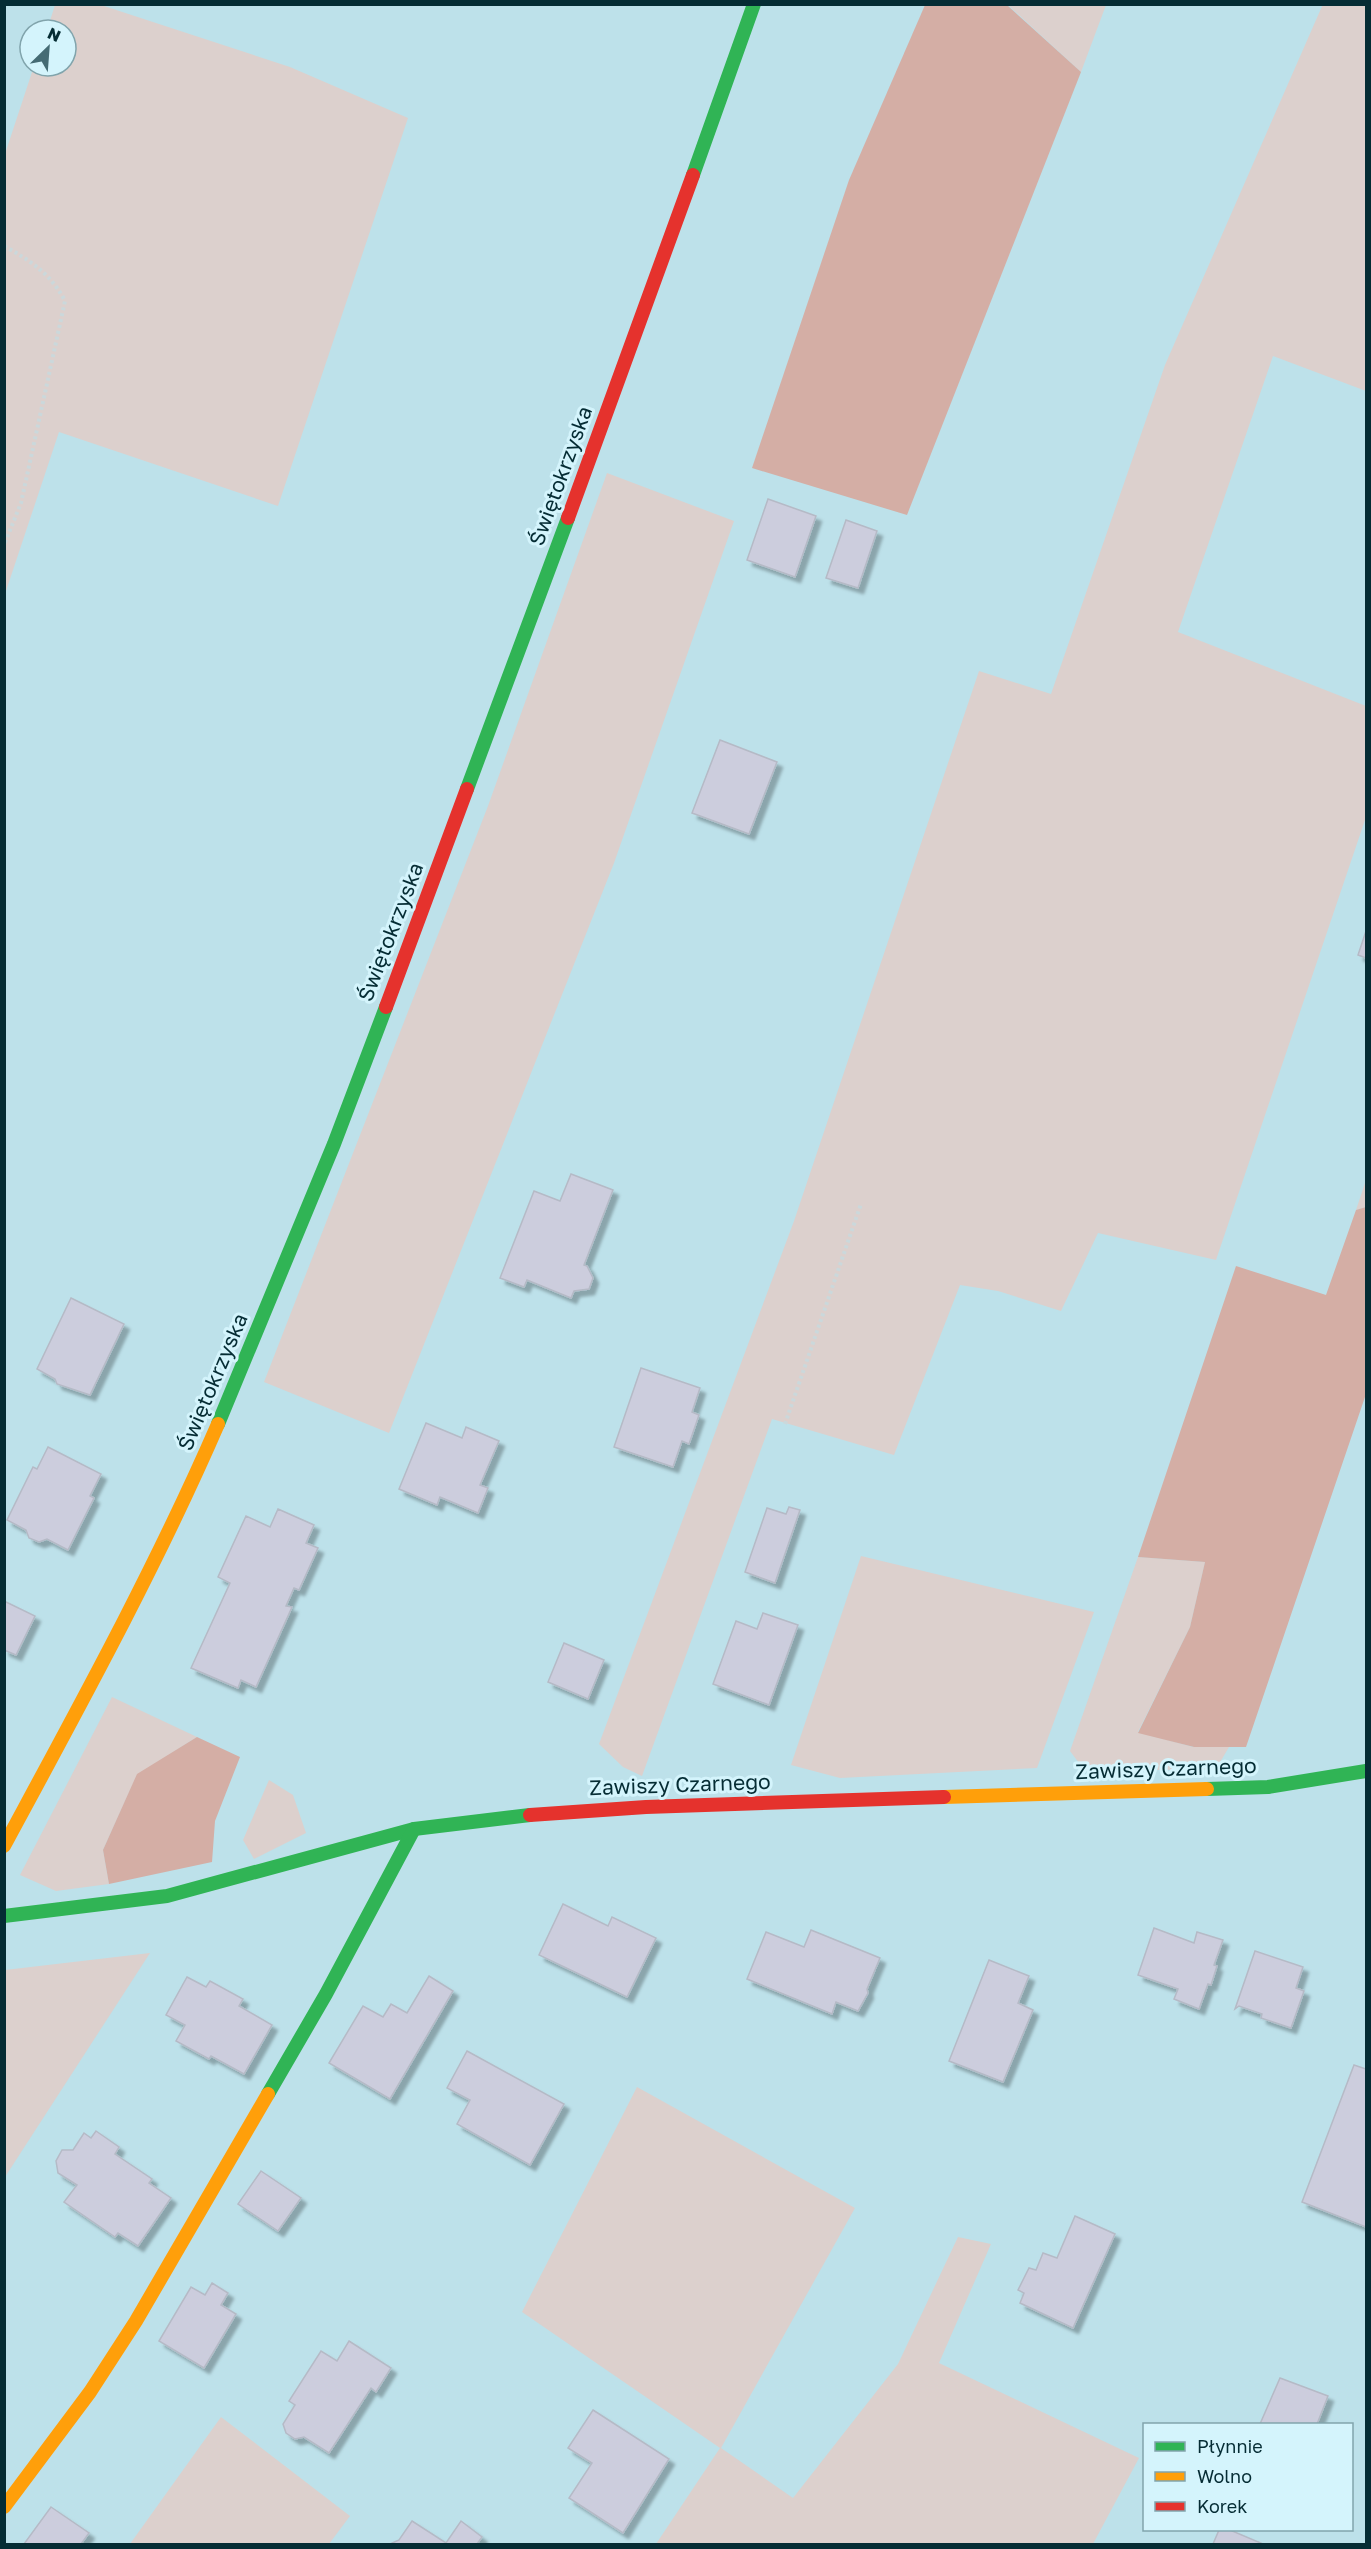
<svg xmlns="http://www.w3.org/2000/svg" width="1371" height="2549" font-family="'Golos Text',sans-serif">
<defs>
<filter id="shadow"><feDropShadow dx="5.5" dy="5.5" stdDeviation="1.5" flood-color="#0004"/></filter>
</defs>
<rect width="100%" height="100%" fill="#bde1ea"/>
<g fill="#dcd0cd">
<polygon points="1323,4 1366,5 1366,391 1273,356 1178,632 1366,706 1366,817 1216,1260 1098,1233 1061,1311 998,1291 960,1285 894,1455 772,1419 642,1776 623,1767 599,1744 794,1221 979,671 1051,694 1165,365"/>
<polygon points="55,5 101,5 290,67 408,118 278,506 59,432 5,594 5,154 34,66 66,66 66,30 47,30"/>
<polygon points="1007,5 1106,5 1081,72 1008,5"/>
<polygon points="607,473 734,521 614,863 389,1433 264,1382 488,806"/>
<polygon points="1366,1180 1366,1207 1356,1210"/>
<polygon points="861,1556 1094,1612 1037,1768 840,1778 791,1765"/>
<polygon points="1138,1557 1205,1562 1190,1627 1138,1732 1193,1747 1229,1747 1216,1769 1085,1771 1070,1751"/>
<polygon points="112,1697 197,1737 137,1775 103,1850 109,1884 56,1891 20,1875"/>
<polygon points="269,1780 293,1795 306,1833 254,1859 243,1840"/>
<polygon points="150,1953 5,2177 5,1970"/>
<polygon points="637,2087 855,2208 721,2448 793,2498 898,2364 958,2237 991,2244 939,2363 1139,2458 1093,2544 656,2544 720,2448 522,2312"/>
<polygon points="221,2417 350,2516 329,2544 130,2544"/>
</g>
<g fill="#d4aea5">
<polygon points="925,5 1007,5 1081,72 907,515 752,468 849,180"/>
<polygon points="1366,1207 1366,1394 1246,1747 1194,1747 1138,1733 1190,1627 1205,1562 1138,1557 1236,1266 1326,1295 1356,1210"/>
<polygon points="197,1737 240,1757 215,1821 212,1862 109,1884 103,1850 137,1774"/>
</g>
<g fill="#cccddd" stroke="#b5bac6" stroke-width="1.5" filter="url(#shadow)">
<polygon points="768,499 816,516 795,577 747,560"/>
<polygon points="846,520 877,531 858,588 826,578"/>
<polygon points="720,740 777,762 749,834 692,813"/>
<polygon points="1366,931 1366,958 1358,955"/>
<polygon points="571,1174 613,1190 584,1265 587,1266 593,1278 589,1289 574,1291 571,1298 527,1280 524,1287 500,1278 534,1191 560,1201"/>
<polygon points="71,1298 124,1324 90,1395 57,1384 55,1379 37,1369"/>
<polygon points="641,1368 700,1388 692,1412 699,1415 689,1444 682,1441 673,1467 614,1447"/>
<polygon points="426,1423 462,1438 466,1427 499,1441 480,1485 488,1488 478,1513 440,1497 437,1505 399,1489"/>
<polygon points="48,1447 101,1474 90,1496 94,1498 68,1550 47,1539 39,1542 29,1538 26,1530 7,1520 33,1467 37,1469"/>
<polygon points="789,1507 800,1510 775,1583 745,1572 767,1508 786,1514"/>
<polygon points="278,1509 314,1525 306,1543 318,1548 299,1590 294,1588 286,1606 292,1607 256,1687 241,1680 238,1688 191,1668 230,1583 218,1577 246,1516 270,1527"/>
<polygon points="4,1601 35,1616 16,1655 4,1650"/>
<polygon points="763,1613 798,1625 769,1705 713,1684 736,1621 757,1629"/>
<polygon points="564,1643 604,1660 588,1699 548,1682"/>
<polygon points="563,1904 608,1926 612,1917 656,1938 627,1997 539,1955"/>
<polygon points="1154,1928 1194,1943 1197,1932 1223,1940 1214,1965 1217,1966 1211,1985 1208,1984 1199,2009 1174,1999 1178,1989 1138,1975"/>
<polygon points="811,1930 880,1958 867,1989 868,1993 858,2011 836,2002 832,2014 747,1979 766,1932 804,1947"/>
<polygon points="1255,1951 1303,1967 1296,1988 1304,1991 1291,2028 1261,2018 1262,2014 1239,2006 1235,2009"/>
<polygon points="989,1960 1029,1976 1018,2003 1033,2010 1003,2082 949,2061"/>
<polygon points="429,1976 453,1991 390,2099 329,2063 363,2006 383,2017 391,2004 407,2013"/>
<polygon points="187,1977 206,1987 210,1981 243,1999 239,2006 272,2025 244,2074 211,2056 209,2059 176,2041 185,2025 166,2015"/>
<polygon points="467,2051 564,2104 530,2165 457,2124 470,2100 447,2088"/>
<polygon points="1354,2065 1366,2069 1366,2227 1302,2202"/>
<polygon points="96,2131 119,2147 115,2154 152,2179 149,2183 171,2198 138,2246 118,2233 115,2237 64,2202 77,2185 58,2173 56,2161 62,2150 73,2150 84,2133 91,2138"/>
<polygon points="261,2171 301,2198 278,2231 238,2204"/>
<polygon points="1075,2216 1115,2234 1073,2328 1020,2303 1024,2293 1018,2290 1029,2268 1036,2270 1043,2253 1057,2258"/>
<polygon points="212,2283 228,2293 221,2305 236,2314 204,2368 159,2341 191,2287 205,2295"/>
<polygon points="349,2341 391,2368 376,2392 371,2388 329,2453 304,2437 295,2439 286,2433 283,2424 295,2405 289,2401 321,2351 337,2361"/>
<polygon points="1280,2378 1328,2396 1317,2424 1260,2424"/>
<polygon points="593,2410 669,2459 623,2533 569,2498 592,2463 568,2448"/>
<polygon points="51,2507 89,2533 81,2544 24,2544"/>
<polygon points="412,2521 446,2543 461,2521 482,2537 477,2544 390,2544 399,2540"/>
<polygon points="1219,2530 1230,2530 1263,2544 1213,2544"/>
</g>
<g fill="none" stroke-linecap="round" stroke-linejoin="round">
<g stroke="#cbd8db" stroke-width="4" stroke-dasharray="3 3" stroke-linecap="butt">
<path d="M 4,246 C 31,261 51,274 65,301 L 21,503 L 4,545"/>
<polyline points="785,1424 861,1204"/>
</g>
<g stroke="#30b455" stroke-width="14">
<polyline points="693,175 754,4"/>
<polyline points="467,789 568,518"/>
<polyline points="218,1424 334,1144 386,1007"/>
<polyline points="1207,1789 1268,1787 1366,1771"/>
<polyline points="4,1916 167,1896 414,1829 530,1815"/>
<polyline points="268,2094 326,1994 414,1829"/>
</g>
<g stroke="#ff9f0a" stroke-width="14">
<polyline points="944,1797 1207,1789"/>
<path d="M 4,1846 C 79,1707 155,1569 218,1424"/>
<polyline points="4,2507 90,2392 136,2321 268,2094"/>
</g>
<g stroke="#e5322d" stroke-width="14">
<polyline points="568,518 693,175"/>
<polyline points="386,1007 467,789"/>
<polyline points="530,1815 646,1807 944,1797"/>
</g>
</g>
<g text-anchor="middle" stroke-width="6" stroke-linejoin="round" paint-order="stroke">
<g font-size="21" fill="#052c34" stroke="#d4f4fc">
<text transform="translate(561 476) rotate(-70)" y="7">Świętokrzyska</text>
<text transform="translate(391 932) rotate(-69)" y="7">Świętokrzyska</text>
<text transform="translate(213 1382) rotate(-67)" y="7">Świętokrzyska</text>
<text transform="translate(1166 1769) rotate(-2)" y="7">Zawiszy Czarnego</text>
<text transform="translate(680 1785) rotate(-2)" y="7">Zawiszy Czarnego</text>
</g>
</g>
<rect width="1371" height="2549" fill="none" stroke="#052c34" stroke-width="12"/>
<rect x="1143" y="2423" width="210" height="108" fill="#d4f4fc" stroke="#81a4ac" stroke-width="1.5"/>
<rect x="1155" y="2442" width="30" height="9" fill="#30b455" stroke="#81a4ac" stroke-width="1.5"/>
<text x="1197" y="2453" font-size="18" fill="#052c34">Płynnie</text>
<rect x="1155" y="2472" width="30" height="9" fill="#ff9f0a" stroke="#81a4ac" stroke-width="1.5"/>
<text x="1197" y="2483" font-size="18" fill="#052c34">Wolno</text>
<rect x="1155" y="2502" width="30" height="9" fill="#e5322d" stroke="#81a4ac" stroke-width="1.5"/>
<text x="1197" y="2513" font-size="18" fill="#052c34">Korek</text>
<g transform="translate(48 48) rotate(25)"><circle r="28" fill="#d4f4fc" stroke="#81a4ac" stroke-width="1.5"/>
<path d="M0-4.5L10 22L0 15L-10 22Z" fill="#456b74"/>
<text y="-9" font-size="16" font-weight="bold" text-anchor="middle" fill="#052c34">N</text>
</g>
</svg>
